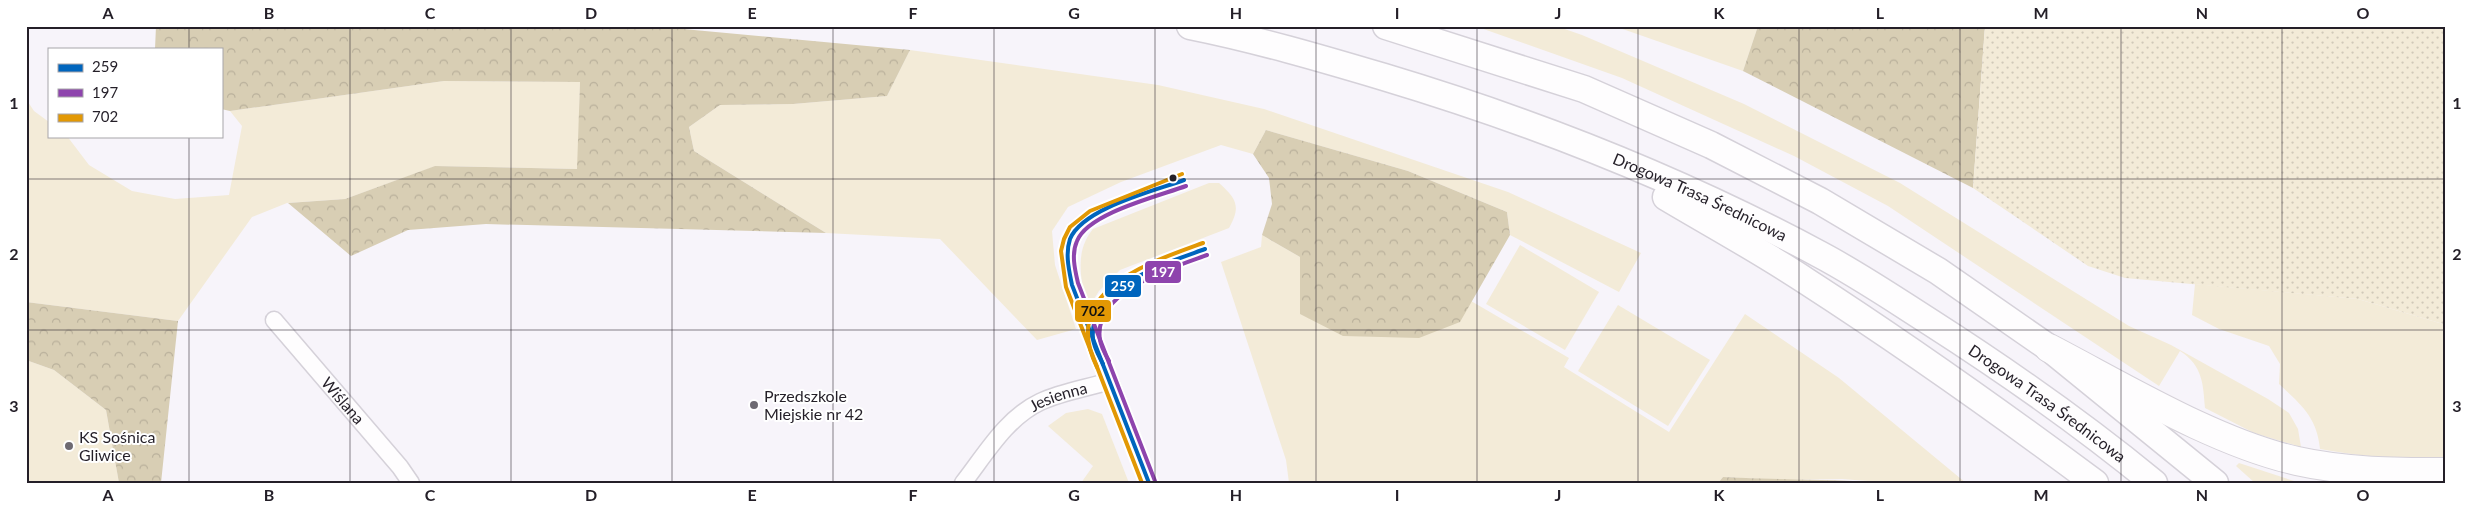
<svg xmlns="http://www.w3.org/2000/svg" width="2471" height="509" font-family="Lato,sans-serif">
<defs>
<pattern id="forest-crowns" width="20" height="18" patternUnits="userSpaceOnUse" patternTransform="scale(1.25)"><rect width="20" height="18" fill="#d8ceb4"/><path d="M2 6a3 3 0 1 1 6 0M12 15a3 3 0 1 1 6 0" fill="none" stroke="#b9b09b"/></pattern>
<pattern id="garden-dots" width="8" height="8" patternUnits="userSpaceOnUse" patternTransform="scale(1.25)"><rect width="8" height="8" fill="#f3ebd8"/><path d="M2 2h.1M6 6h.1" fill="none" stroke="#d0c9b9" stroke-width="1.8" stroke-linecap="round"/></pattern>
</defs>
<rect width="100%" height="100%" fill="#f7f4fa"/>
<g fill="#f3ebd8">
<path d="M 1475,26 L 1556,26 L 1582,35 L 1744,104 L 1900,183 L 2129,326 L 2171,345 L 2268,399 L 2289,413 L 2298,429 L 2301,447 L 2254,433 L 2205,408 C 2203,384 2203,366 2180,351 L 2159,386 L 1888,206 L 1794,156 L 1622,78 Z"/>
<polygon points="1614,26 1758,26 1743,71"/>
<polygon points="910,50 1158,85 1264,109 1508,192 1641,253 1619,292 1510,235 1507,212 1408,171 1266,130 1253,154 1221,145 1121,182 1068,207 1052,231 1055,265 1076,329 1037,340 940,239 826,233 694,151 689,127 720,105 793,104 887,96"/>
<polygon points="444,81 580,82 578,169 436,166 345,199 287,203 252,217 178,321 26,302 26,99 34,111 49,122 49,136 67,136 89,165 132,191 175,199 229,195 242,126 230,111"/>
<path d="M 1209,183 L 1219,183 C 1237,199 1241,207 1229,228 L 1120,270 L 1099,291 L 1087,310 C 1082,282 1073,253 1093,229 Z"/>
<polygon points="1262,235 1300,257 1300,314 1459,322 1471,301 1569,358 1564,367 1669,432 1745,314 1839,378 1966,483 1893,483 1842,479 1781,480 1723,477 1718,483 1289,483 1286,460 1221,262 1261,247"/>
<polygon points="1520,245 1599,292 1565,350 1486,304"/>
<path d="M 2195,284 L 2358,299 L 2443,324 L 2445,321 L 2445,458 C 2402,459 2362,457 2320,449 C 2317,417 2301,405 2279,384 L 2280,364 L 2269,346 L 2219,329 L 2192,315 Z"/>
<polygon points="1618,305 1710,360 1668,426 1578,371"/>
<polygon points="26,360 54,370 106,410 119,483 26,483"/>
<polygon points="1088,409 1102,414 1129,483 1081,483 1093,466 1048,426 1066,413"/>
<polygon points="2239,463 2294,481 2293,483 2255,483 2236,466"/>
</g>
<g fill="url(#forest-crowns)">
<polygon points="156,26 651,26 910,50 887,96 793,104 720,105 689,127 694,151 826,233 486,224 408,230 351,256 288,203 345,199 435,166 577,169 580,82 444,81 230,111 221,109 221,49 155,49"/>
<polygon points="1758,26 1985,26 1973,188 1743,71"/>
<polygon points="1266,130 1408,171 1507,212 1510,235 1460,322 1419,338 1343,336 1300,314 1300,257 1262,235 1272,204 1269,178 1253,154"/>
<polygon points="26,302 178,321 161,483 119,483 106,410 54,370 26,360"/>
<path d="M 1723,477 C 1780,480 1836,479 1893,483 L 1718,483 Z"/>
</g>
<polygon fill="url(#garden-dots)" points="1985,26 2445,26 2443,324 2358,299 2125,278 2088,266 1973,188"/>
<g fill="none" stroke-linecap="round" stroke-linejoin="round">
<g stroke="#d5d1d9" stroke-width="19">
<g id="minor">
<path id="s1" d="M 274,320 L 400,467 L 411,483"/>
<path id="s2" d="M 963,483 C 985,455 1006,418 1040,402 C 1061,392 1087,388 1110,381 L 1149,483"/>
</g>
</g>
<g stroke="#d5d1d9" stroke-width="29">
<g id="primary">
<path id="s3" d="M 1190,26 C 1255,39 1320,58 1384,77 C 1534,122 1681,180 1819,254 C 1857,274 1894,299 1930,322 C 2008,372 2082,424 2154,483"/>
<polyline points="1386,26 1584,89 1711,145 1820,201 1938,271 2049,348 2215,483"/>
<path d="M 1666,197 C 1713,225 1761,251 1806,281 C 1905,345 2001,413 2095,483"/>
</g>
</g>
<g stroke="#d5d1d9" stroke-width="30">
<path id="motorway" d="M 2049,348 C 2124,387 2216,443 2297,461 C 2346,472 2396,472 2445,472"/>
</g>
<use href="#minor" stroke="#fefdfe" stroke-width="16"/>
<use href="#primary" stroke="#fefdfe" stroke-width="26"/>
<use href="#motorway" stroke="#fefdfe" stroke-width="28"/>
<g stroke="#fff" stroke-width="8">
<g id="bus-1">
<path d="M 1103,364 C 1099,356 1094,348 1093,339 C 1088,286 1167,263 1205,249"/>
<path d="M 1149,483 L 1072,285 C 1069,270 1065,254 1070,239 C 1083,208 1154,191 1184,180"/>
</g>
</g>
<g stroke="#fff" stroke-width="8">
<g id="bus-2">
<path d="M 1109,361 C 1105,354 1101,347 1100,340 C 1092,291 1174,267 1207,255"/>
<path d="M 1155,481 L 1078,283 C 1075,270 1071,254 1077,241 C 1088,213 1159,196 1186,186"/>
</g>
</g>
<g stroke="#fff" stroke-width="8">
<g id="bus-3">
<path d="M 1097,367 C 1059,291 1148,263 1203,243"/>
<polyline points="1142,483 1066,287 1061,251 1064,239 1070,227 1090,211 1182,174"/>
</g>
</g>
<use href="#bus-1" stroke="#0065bd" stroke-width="4"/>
<use href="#bus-2" stroke="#8e44ad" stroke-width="4"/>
<use href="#bus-3" stroke="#e29804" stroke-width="4"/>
</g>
<path fill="none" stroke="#241f28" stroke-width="1" stroke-opacity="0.55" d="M 189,26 L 189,49M 350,26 L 350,483M 511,26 L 511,483M 672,26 L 672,483M 833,26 L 833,483M 994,26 L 994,483M 1155,26 L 1155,483M 1316,26 L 1316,483M 1477,26 L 1477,483M 1638,26 L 1638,483M 1799,26 L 1799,483M 1960,26 L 1960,483M 2121,26 L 2121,483M 2282,26 L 2282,483M 189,136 L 189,483M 26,179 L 2445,179M 26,330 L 2445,330"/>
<circle fill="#241f28" stroke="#fff" stroke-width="2" cx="1173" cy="178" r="4.5"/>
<g fill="#6e6a72" stroke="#fff" stroke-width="2">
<circle cx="754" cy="405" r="5"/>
<circle cx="69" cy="446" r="5"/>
</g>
<g text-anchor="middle" stroke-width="4" stroke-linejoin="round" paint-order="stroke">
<g font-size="16" fill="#241f28" stroke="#fff">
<text dy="6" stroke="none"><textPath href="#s3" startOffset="539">Drogowa Trasa Średnicowa</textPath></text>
<text dy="6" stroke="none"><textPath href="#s2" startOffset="132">Jesienna</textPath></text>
<text dy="6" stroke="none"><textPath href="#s1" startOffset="106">Wiślana</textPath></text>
<text dy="6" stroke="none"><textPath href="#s3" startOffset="944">Drogowa Trasa Średnicowa</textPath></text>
</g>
<g font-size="16" fill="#241f28" stroke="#fff" text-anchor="start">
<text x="764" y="402">Przedszkole<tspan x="764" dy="18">Miejskie nr 42</tspan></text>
<text x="79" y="443">KS Sośnica<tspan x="79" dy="18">Gliwice</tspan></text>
</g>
</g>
<g stroke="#fff" stroke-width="2">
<rect x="1144" y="260" width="38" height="24" rx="5" fill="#8e44ad"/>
<rect x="1104" y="274" width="38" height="24" rx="5" fill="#0065bd"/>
<rect x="1074" y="299" width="38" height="24" rx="5" fill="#e29804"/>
</g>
<g font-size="14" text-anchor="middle" font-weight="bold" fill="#fff">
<text x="1163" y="277">197</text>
<text x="1123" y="291">259</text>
</g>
<g font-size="14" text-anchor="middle" font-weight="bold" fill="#111">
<text x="1093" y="316">702</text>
</g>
<rect width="2471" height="509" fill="none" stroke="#ffffff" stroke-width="55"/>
<rect x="48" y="48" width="175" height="90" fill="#ffffff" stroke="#a7a5a9"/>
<rect x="58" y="64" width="25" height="8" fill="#0065bd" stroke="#a7a5a9"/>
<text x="92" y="72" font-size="15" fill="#241f28">259</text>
<rect x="58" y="89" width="25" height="8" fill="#8e44ad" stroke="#a7a5a9"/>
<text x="92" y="98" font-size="15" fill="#241f28">197</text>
<rect x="58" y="114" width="25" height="8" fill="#e29804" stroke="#a7a5a9"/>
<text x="92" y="122" font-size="15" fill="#241f28">702</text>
<rect x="28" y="28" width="2416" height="454" fill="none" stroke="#241f28" stroke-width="2"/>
<g font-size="16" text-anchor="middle" font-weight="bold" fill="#241f28">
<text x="108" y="19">A</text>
<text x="269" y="19">B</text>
<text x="430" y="19">C</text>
<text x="591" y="19">D</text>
<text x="752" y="19">E</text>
<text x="913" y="19">F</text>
<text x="1074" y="19">G</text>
<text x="1236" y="19">H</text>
<text x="1397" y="19">I</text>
<text x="1558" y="19">J</text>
<text x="1719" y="19">K</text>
<text x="1880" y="19">L</text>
<text x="2041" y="19">M</text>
<text x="2202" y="19">N</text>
<text x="2363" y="19">O</text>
<text x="14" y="109">1</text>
<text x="2457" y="109">1</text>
<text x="14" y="260">2</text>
<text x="2457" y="260">2</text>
<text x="14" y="412">3</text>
<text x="2457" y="412">3</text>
<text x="108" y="501">A</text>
<text x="269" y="501">B</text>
<text x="430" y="501">C</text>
<text x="591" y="501">D</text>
<text x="752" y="501">E</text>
<text x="913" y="501">F</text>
<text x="1074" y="501">G</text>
<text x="1236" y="501">H</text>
<text x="1397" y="501">I</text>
<text x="1558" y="501">J</text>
<text x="1719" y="501">K</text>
<text x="1880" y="501">L</text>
<text x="2041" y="501">M</text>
<text x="2202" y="501">N</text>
<text x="2363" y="501">O</text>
</g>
</svg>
